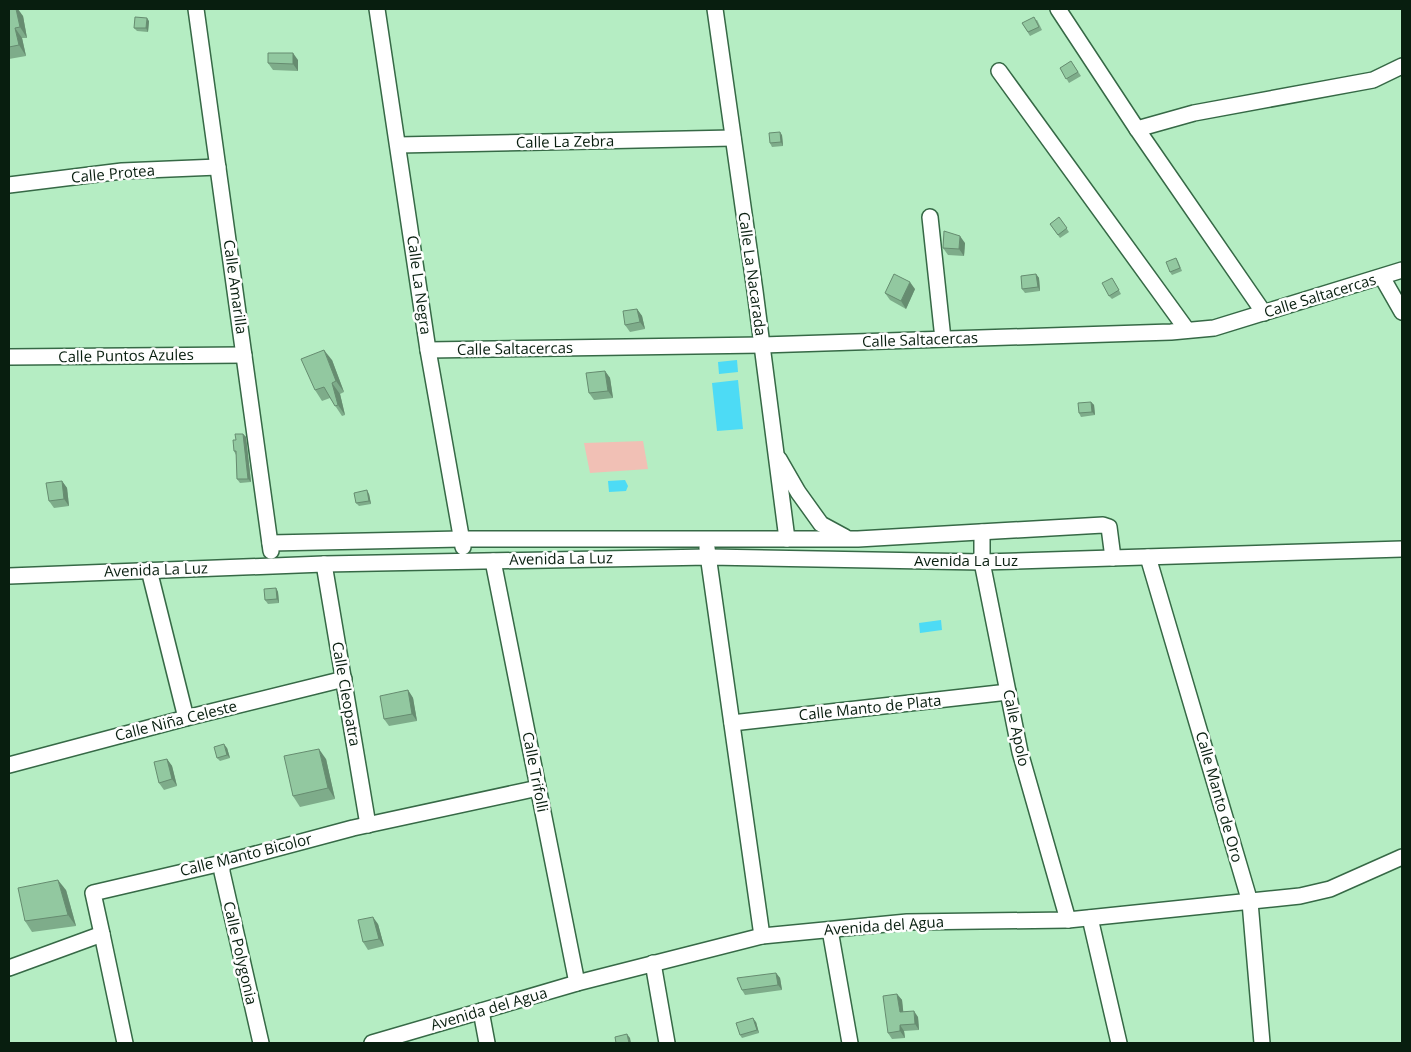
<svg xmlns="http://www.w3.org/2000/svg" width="1411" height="1052" font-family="'Open Sans',sans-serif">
<rect width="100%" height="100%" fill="#b5edc3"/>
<polygon fill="#f1c0b5" points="643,441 648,469 590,473 584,443"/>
<g fill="#4ddbf5">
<polygon points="737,360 738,372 719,374 718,362"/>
<polygon points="738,380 743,429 717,431 712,383"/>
<polygon points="625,480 628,486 626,491 609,492 608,481"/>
<polygon points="941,620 942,630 920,633 919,623"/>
</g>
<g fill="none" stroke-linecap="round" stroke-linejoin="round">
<g stroke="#366946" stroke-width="18">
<g id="minor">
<polyline points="196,9 271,551"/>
<polyline points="377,9 428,350 463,547"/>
<polyline points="715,9 755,291 787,539"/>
<polyline points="1058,9 1137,129 1264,313"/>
<polyline points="999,71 1187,330"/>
<polyline points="1137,129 1194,113 1373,80 1402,66"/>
<polyline points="398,145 733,138"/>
<polyline points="9,185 122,171 218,167"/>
<polyline points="930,217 943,339"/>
<polyline points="1382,277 1402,312"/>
<polyline points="428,350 762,345 1171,332 1214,328 1402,270"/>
<polyline points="9,357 244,355"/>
<polyline points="779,459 798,492 821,524 845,537"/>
<polyline points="982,532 982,562 1020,752 1068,920"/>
<polyline points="270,543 461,539 858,539 1103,525 1109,527 1113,558"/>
<polyline points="707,548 762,936"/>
<polyline points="1148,557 1250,902 1262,1043"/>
<polyline points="493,561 577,983"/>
<polyline points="324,564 368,825"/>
<polyline points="149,570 186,718"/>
<polyline points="9,576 324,564 709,557 982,562 1402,549"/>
<polyline points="732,723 1008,692"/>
<polyline points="9,765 186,718 344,679"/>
<polyline points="222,863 222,872 261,1043"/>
<polyline points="1090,918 1119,1043"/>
<polyline points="830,930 850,1043"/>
<polyline points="102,934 125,1043"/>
<polyline points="653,963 667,1043"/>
<polyline points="9,968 102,934 93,893 222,863 353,828 538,788"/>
<polyline points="481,1011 487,1043"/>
<polyline points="372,1043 577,983 762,936 907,922 1068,920 1300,896 1330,889 1402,857"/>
</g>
</g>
<use href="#minor" stroke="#fff" stroke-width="15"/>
</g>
<g fill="#7eac8a">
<polygon points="9,9 23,16 27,38 22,38 26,56 9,59"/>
<polygon points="1037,20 1042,30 1030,36 1022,23"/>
<polygon points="149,21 148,32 137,31 134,28"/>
<polygon points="298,60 298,71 273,70 268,63"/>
<polygon points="1071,61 1081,76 1069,83 1060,68"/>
<polygon points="782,135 783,146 772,147 770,143"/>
<polygon points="1059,217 1069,232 1060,238 1050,224"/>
<polygon points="965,243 964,256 948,255 943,248"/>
<polygon points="1176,258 1178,261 1182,271 1172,275 1170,272"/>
<polygon points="1036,274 1039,278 1040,291 1025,293 1022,289"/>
<polygon points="1114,281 1121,294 1112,299 1109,296"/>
<polygon points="915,289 906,309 890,300 885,293"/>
<polygon points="637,309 642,316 645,329 630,332 625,325"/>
<polygon points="332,360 344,392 340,394 345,415 342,416 330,398 322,401 315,390"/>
<polygon points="605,371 610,378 613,398 594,400 589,393"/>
<polygon points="1091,402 1094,405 1095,415 1081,417 1079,413"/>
<polygon points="243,434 246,437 251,482 240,483 237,479 236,455 234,451 236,440"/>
<polygon points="62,481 67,488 69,506 54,508 49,501"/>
<polygon points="369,494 371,504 359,506 356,503"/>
<polygon points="276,588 278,592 279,603 268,604 265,600"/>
<polygon points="408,690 413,698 417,721 389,726 384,719"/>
<polygon points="227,748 230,758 220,761 217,758"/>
<polygon points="167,759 172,766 177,786 164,790 159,783"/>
<polygon points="326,759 335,799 300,807 293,796"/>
<polygon points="66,890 76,926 32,932 25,921"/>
<polygon points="378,924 384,946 368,950 363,942"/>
<polygon points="776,973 780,978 782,990 745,995 742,990"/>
<polygon points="897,994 902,1000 903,1012 918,1017 919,1030 904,1031 905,1038 892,1039 888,1033"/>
<polygon points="756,1022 759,1033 742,1038 740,1035"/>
</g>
<g fill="#668c70">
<polygon points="16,9 18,9 23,16 27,38 20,27"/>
<polygon points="147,18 149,21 148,32 146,28"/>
<polygon points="15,28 22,38 26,56 19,45"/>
<polygon points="293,53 298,60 298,71 293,64"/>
<polygon points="780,132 782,135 783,146 781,142"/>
<polygon points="960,236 965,243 964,256 959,249"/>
<polygon points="1036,274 1039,278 1040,291 1038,287"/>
<polygon points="910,282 915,289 906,309 901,301"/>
<polygon points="637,309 642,316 645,329 640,322"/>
<polygon points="324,350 332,360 344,392 336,381"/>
<polygon points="605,371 610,378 613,398 608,391"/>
<polygon points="332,383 340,394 345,415 338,405"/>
<polygon points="1091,402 1094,405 1095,415 1092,412"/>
<polygon points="243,434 246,437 251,482 248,479"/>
<polygon points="62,481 67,488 69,506 64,499"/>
<polygon points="367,490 369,494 371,504 369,501"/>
<polygon points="276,588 278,592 279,603 277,599"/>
<polygon points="408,690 413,698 417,721 412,714"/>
<polygon points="224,744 227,748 230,758 227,755"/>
<polygon points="319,749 326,759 335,799 328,788"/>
<polygon points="167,759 172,766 177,786 172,779"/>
<polygon points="58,880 66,890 76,926 68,915"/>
<polygon points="373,917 378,924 384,946 379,939"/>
<polygon points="776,973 780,978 782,990 778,985"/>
<polygon points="897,994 902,1000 904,1018 900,1012"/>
<polygon points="914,1011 918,1017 919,1030 915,1024"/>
<polygon points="753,1018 756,1022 759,1033 757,1030"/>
<polygon points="900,1025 904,1031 905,1038 900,1031"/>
<polygon points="627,1034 630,1038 631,1043 629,1043"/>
</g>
<g fill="#92c8a0" stroke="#668c70">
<polygon points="9,9 16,9 20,27 15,28 19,45 9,47"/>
<polygon points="135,17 147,18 146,28 134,28"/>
<polygon points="1034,17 1039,27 1028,32 1022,23"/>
<polygon points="268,53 293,53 293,64 268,63"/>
<polygon points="1071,61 1078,72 1066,79 1060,68"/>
<polygon points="780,132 781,142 770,143 769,133"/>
<polygon points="1059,217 1067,228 1058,235 1050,224"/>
<polygon points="944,231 960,236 959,249 943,248"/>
<polygon points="1176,258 1180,268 1170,272 1166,262"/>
<polygon points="894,274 910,282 901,301 885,293"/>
<polygon points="1036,274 1038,287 1022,289 1021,276"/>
<polygon points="1112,278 1119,290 1109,296 1102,283"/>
<polygon points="637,309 640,322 625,325 623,311"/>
<polygon points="324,350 336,381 332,383 338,405 335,406 324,387 315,390 301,359"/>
<polygon points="605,371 608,391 589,393 586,373"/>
<polygon points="1091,402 1092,412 1079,413 1078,403"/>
<polygon points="235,434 243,434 248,479 237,479 236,451 234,451 233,440 236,440"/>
<polygon points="62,481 64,499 49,501 46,483"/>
<polygon points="367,490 369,501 356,503 354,493"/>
<polygon points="276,588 277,599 265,600 264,589"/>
<polygon points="408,690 412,714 384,719 380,696"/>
<polygon points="224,744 227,755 217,758 214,747"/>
<polygon points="319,749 328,788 293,796 284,756"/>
<polygon points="167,759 172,779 159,783 154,762"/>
<polygon points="58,880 68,915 25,921 18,888"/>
<polygon points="373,917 379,939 363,942 358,920"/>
<polygon points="776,973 778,985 742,990 737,978"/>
<polygon points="897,994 900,1012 914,1011 915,1024 900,1025 900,1031 888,1033 883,996"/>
<polygon points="753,1018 757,1030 740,1035 736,1023"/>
<polygon points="627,1034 629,1043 616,1043 615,1037"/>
</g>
<g text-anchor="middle" stroke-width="5" stroke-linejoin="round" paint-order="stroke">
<g font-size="15" fill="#081e0f" stroke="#fefefe">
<text transform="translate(565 142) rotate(-1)" y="5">Calle La Zebra</text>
<text transform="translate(113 174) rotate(-5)" y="5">Calle Protea</text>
<text transform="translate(752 274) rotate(82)" y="5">Calle La Nacarada</text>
<text transform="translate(419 285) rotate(82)" y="5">Calle La Negra</text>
<text transform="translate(235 287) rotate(82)" y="5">Calle Amarilla</text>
<text transform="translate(1320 296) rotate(-17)" y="5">Calle Saltacercas</text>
<text transform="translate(920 340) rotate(-2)" y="5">Calle Saltacercas</text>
<text transform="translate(515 349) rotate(-1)" y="5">Calle Saltacercas</text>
<text transform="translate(126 356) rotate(-1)" y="5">Calle Puntos Azules</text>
<text transform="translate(561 559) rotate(-1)" y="5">Avenida La Luz</text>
<text x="966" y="566">Avenida La Luz</text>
<text transform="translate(156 570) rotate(-2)" y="5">Avenida La Luz</text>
<text transform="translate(346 694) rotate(80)" y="5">Calle Cleopatra</text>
<text transform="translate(870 708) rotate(-6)" y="5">Calle Manto de Plata</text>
<text transform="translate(176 721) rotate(-14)" y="5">Calle Niña Celeste</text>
<text transform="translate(1016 728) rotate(78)" y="5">Calle Apolo</text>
<text transform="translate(535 772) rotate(79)" y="5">Calle Trifolli</text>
<text transform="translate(1219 797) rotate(74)" y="5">Calle Manto de Oro</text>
<text transform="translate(246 855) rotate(-14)" y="5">Calle Manto Bicolor</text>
<text transform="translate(884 926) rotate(-4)" y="5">Avenida del Agua</text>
<text transform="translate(240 953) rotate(77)" y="5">Calle Polygonia</text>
<text transform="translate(489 1009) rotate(-16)" y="5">Avenida del Agua</text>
</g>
</g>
<rect width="1411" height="1052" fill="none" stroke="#081e0f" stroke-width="20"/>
</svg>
